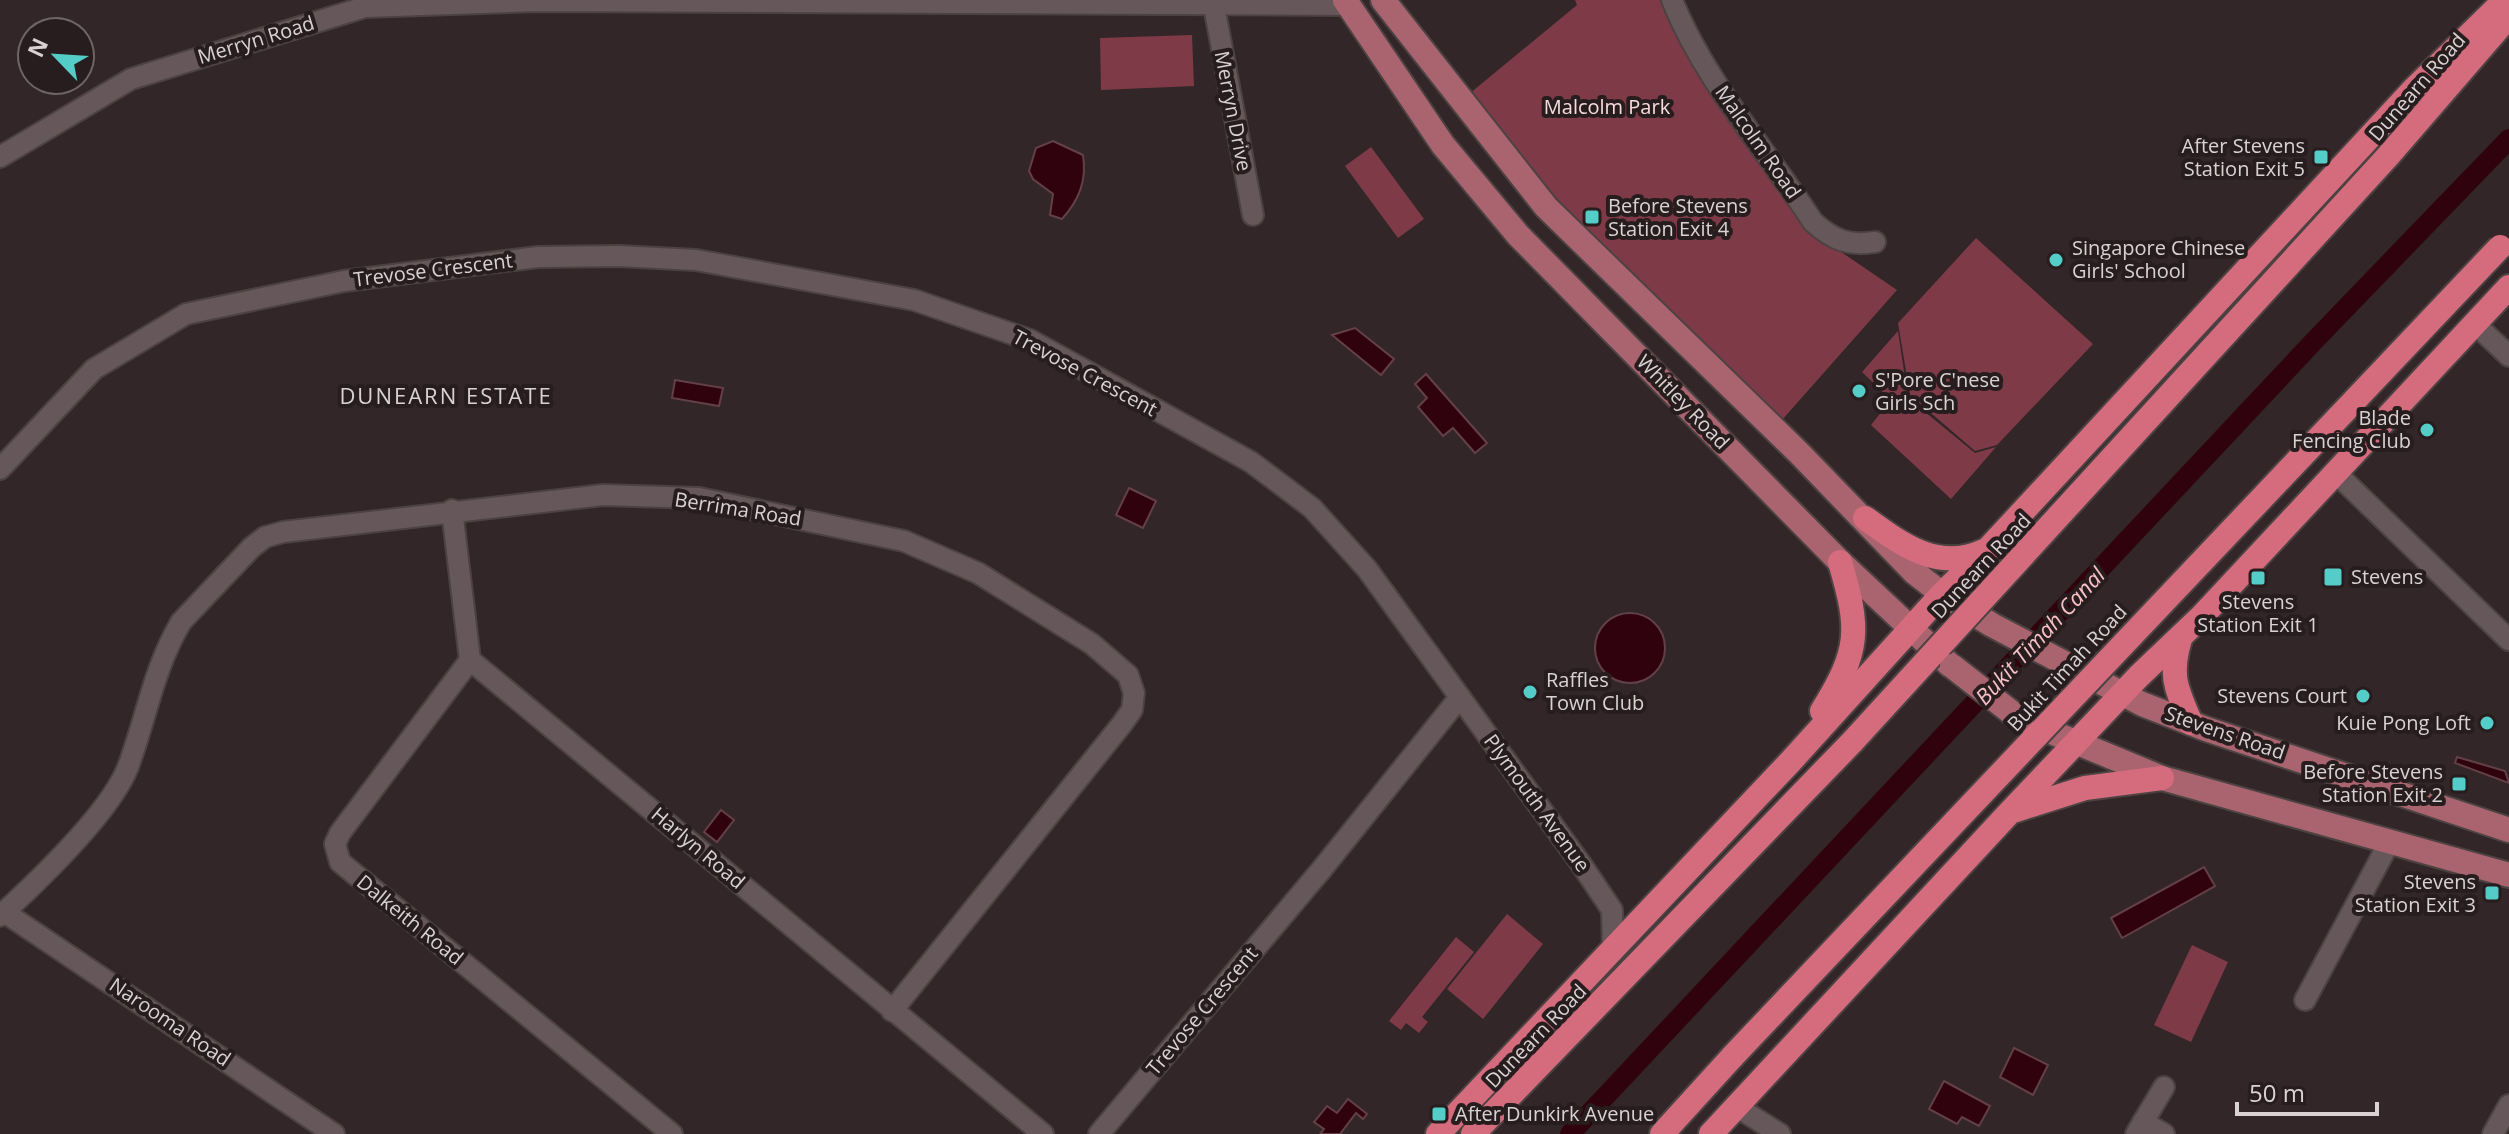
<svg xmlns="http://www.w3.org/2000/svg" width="2509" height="1134" font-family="'Open Sans',sans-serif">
<rect width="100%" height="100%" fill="#322628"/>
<g fill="#7e3b47">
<polygon points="1575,0 1663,0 1806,228 1897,290 1782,420 1555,200 1469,94 1577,5"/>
<polygon points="1192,35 1194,86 1101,90 1100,38"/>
<polygon points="1371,147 1424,219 1398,238 1345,166"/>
<polygon points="1976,238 2093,344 1997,445 1975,451 1910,395 1898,323"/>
<polygon points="1898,331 1908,398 1975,453 1996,447 1951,499 1871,425 1891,400 1862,372"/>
<polygon points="1507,914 1543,944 1483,1019 1447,989"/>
<polygon points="1456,937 1474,952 1422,1017 1428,1022 1419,1033 1406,1023 1401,1030 1389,1021"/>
<polygon points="2192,945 2228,962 2191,1042 2154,1025"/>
</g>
<g fill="#30020e" stroke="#634049" stroke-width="2">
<path d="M 1053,141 L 1083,155 C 1087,181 1079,200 1062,219 L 1050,215 L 1053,194 L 1033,179 L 1029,171 L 1036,148 Z"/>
<polygon points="1355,328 1394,359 1381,375 1332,335"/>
<polygon points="1426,374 1487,443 1475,453 1453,428 1443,436 1418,407 1427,398 1415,384"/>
<polygon points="675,380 723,388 719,406 672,398"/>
<polygon points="1129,488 1156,501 1143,528 1116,515"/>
<circle cx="1630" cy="648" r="35"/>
<polygon points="2457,757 2505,771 2509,783 2455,763"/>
<polygon points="721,810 734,820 717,842 704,832"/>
<polygon points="2204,867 2215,886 2122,938 2111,918"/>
<polygon points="2014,1048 2048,1065 2033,1095 2000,1077"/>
<polygon points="1944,1081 1990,1106 1979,1126 1962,1117 1957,1124 1929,1109"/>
<polygon points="1348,1099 1367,1114 1363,1119 1356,1113 1340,1134 1320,1134 1324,1129 1314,1122 1327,1106 1337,1113"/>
</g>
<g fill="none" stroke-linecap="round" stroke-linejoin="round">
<polyline stroke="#30020e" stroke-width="20" points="1570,1134 2316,339 2509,139"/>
<g stroke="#4c4242" stroke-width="24">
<g id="minor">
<path d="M 1672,0 C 1705,82 1766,149 1813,222 C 1833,240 1848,246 1875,242"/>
<polyline points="1214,6 1253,215"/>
<polyline points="0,157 131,79 365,7 538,1 1350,5"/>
<polyline points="2475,324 2509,356"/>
<polyline points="0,469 94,369 186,314 344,281 538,257 619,256 696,260 914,300 1030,340 1251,462 1312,508 1367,569 1581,864 1612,910 1613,948"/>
<polyline points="2338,470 2342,479 2509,640"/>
<polyline points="452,510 470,660 1043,1134"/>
<polyline points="470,660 340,833 335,844 340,862 672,1134"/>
<polyline points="4,912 334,1134"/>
<path d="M 0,916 C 37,882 110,813 128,767 C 147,716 153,670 181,622 L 251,548 L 265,537 L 283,532 L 603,495 L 699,498 L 904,541 L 978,573 L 1092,644 L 1128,675 L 1134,693 L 1132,710 L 1122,724 L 892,1011"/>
<polyline points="2305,1000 2390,841"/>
<polyline points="1737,1107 1780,1134"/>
<polyline points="2143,1122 2164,1134"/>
<polyline points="1099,1134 1322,869 1460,697"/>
<polyline points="2136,1134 2164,1087"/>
<polyline points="2493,1134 2509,1105"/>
</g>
</g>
<g stroke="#4c4242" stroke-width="28">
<g id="major">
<polyline points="1345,0 1443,145 1518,235 1840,562 1950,665"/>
<polyline points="1383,0 1546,207 1800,454 1914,572 1942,594 1992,625 2142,704 2206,729 2509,830"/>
<polyline points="2027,722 2162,778 2509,875"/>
</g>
</g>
<g stroke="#4c4242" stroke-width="28">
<g id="highway">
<polyline points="2389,155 2509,16"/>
<path d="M 1865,518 C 1902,545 1938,572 1984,551"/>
<path d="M 2180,639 C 2169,676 2176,688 2191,723"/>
<path d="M 1822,711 C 1860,650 1860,630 1840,562"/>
<polyline points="2016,810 2085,788 2162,778"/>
<polyline points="1438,1134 1791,761 1942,594 1989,548 2415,88 2505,0"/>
<polyline points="1473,1134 1853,741"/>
<polyline points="1662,1134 1733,1056"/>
<polyline points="1711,1134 2010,812 2139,676 2202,616 2509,287"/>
</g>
</g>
<use href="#minor" stroke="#66585a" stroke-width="20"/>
<use href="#major" stroke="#a9646f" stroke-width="24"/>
<use href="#highway" stroke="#d56c7d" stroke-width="24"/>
<g stroke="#4c4242" stroke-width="28" stroke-linecap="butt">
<polyline id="major-bridge" points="1952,666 2021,720"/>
</g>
<g stroke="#4c4242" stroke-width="28" stroke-linecap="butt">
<g id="highway-bridge">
<polyline points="1853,741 2389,155"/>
<polyline points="1733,1056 2500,247"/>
</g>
</g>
<use href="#major-bridge" stroke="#a9646f" stroke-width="24"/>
<use href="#highway-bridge" stroke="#d56c7d" stroke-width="24"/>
</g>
<g fill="#54cdc8" stroke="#281d1e" stroke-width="3">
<rect x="2313" y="149" width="16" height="16" rx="4"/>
<rect x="1584" y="209" width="16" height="16" rx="4"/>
<circle cx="2056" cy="260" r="8"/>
<circle cx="1859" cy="391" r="8"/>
<circle cx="2427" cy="430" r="8"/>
<rect x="2323" y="567" width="20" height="20" rx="4"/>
<rect x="2250" y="570" width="16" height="16" rx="4"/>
<circle cx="1530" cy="692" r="8"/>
<circle cx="2363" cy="696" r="8"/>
<circle cx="2487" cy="723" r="8"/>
<rect x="2451" y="776" width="16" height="16" rx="4"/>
<rect x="2484" y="885" width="16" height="16" rx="4"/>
<rect x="1431" y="1106" width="16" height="16" rx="4"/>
</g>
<g text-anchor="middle" stroke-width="8" stroke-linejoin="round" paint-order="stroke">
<g font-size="20" fill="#dad2d2" stroke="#281d1e">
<text transform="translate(256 40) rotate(-17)" y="7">Merryn Road</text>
<text transform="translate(2417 87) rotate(-49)" y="7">Dunearn Road</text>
<text transform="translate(1233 111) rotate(79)" y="7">Merryn Drive</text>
<text transform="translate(1758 142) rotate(55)" y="7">Malcolm Road</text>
<text transform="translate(433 270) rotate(-7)" y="7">Trevose Crescent</text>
<text transform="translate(1085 373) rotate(28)" y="7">Trevose Crescent</text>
<text transform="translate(1683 402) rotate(46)" y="7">Whitley Road</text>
<text transform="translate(738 509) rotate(9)" y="7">Berrima Road</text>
<text transform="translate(1981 566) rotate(-47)" y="7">Dunearn Road</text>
<text transform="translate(2067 668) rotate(-47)" y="7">Bukit Timah Road</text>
<text transform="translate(2225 733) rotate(19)" y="7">Stevens Road</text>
<text transform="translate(1537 803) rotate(54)" y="7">Plymouth Avenue</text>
<text transform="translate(698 848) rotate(40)" y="7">Harlyn Road</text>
<text transform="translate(410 920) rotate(39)" y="7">Dalkeith Road</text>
<text transform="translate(1202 1011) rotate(-50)" y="7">Trevose Crescent</text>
<text transform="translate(170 1022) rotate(34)" y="7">Narooma Road</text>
<text transform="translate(1536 1036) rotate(-46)" y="7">Dunearn Road</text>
</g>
<g font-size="20" fill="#f7dbde" stroke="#281d1e">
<text x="1607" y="114">Malcolm Park</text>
</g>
<g font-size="20" fill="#dad2d2" stroke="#281d1e" text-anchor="end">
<text x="2305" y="153">After Stevens<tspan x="2305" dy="23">Station Exit 5</tspan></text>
<text x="1608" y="213" text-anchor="start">Before Stevens<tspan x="1608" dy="23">Station Exit 4</tspan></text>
<text x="2072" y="255" text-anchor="start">Singapore Chinese<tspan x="2072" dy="23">Girls' School</tspan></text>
<text x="1875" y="387" text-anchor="start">S'Pore C'nese<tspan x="1875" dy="23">Girls Sch</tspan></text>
<text x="2411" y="425">Blade<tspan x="2411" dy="23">Fencing Club</tspan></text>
<text x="2351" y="584" text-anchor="start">Stevens</text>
<text x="2258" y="609" text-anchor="middle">Stevens<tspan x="2258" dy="23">Station Exit 1</tspan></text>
<text x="1546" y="687" text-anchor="start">Raffles<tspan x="1546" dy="23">Town Club</tspan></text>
<text x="2347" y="703">Stevens Court</text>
<text x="2471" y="730">Kuie Pong Loft</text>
<text x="2443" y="779">Before Stevens<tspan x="2443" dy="23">Station Exit 2</tspan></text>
<text x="2476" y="889">Stevens<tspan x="2476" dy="23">Station Exit 3</tspan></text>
<text x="1455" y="1121" text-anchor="start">After Dunkirk Avenue</text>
</g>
<g font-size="22" letter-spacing="2" fill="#dad2d2" stroke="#281d1e">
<text x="446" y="404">DUNEARN ESTATE</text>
</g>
<g font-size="22" font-style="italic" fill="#f7c1c7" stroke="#281d1e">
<text transform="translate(2040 636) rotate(-47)" y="8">Bukit Timah Canal</text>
</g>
</g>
<g transform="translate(56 56) rotate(295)"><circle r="38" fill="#281d1e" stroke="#6f6566" stroke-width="2"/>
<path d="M0-6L14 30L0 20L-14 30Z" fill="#54cdc8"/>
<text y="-12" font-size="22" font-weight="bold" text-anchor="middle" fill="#dad2d2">N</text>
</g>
<path d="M2237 1102v12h140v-12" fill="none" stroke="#dad2d2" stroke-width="4"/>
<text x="2249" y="1102" font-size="24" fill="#dad2d2" stroke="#281d1e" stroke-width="6" paint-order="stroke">50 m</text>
</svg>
